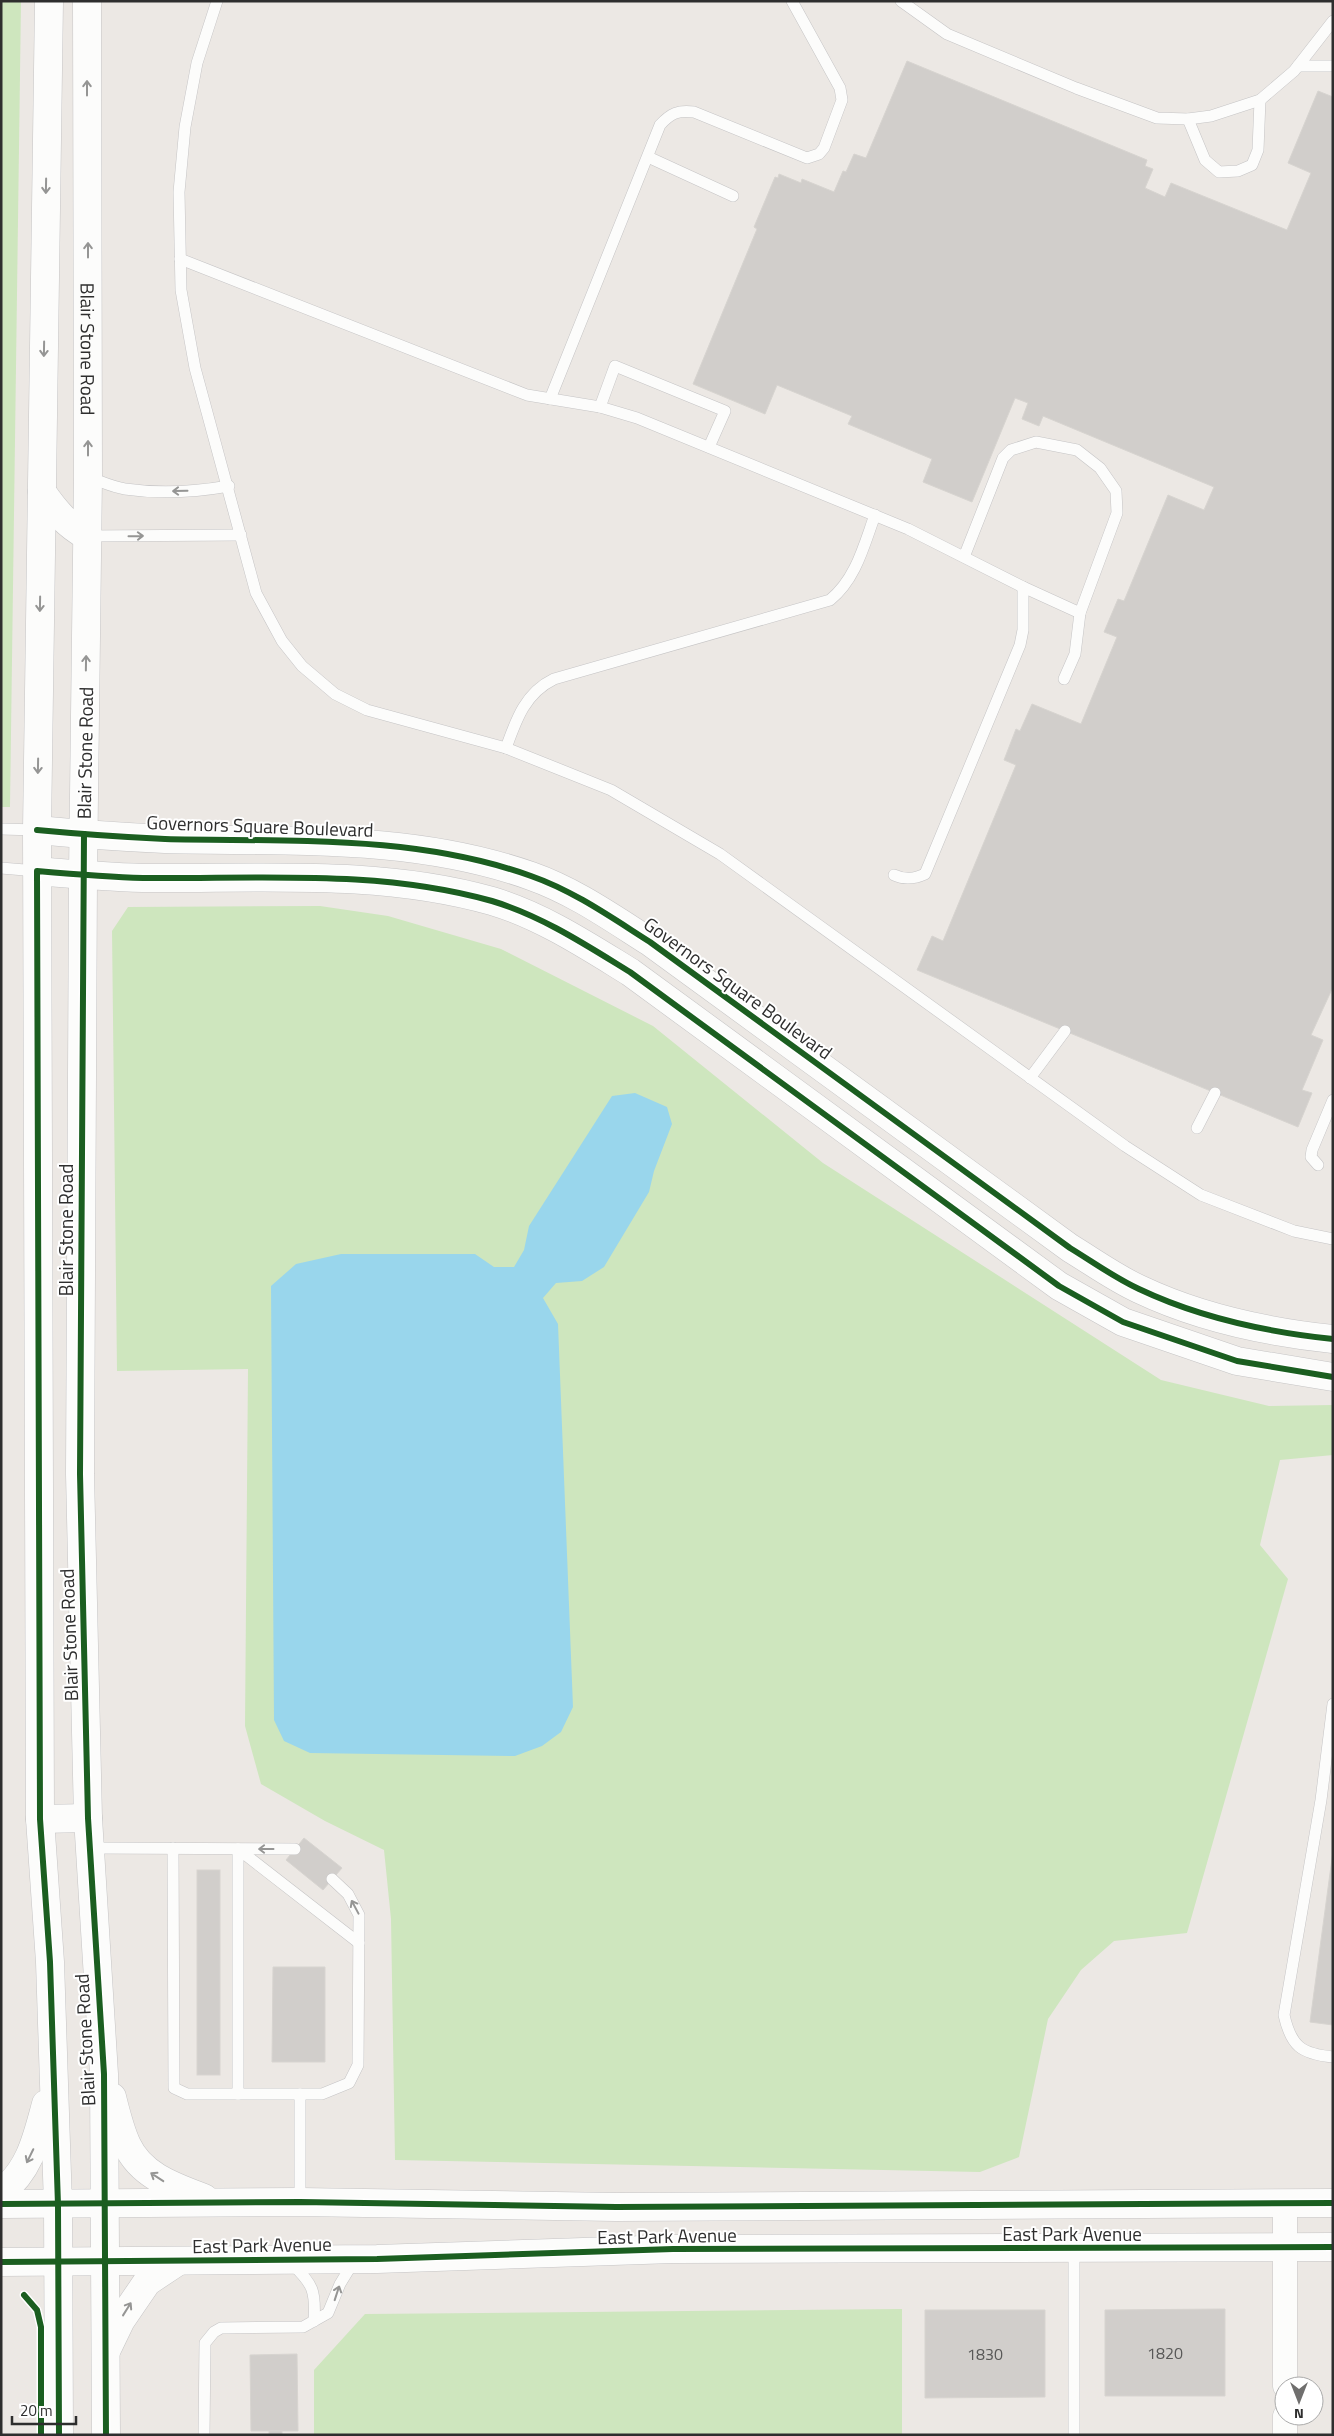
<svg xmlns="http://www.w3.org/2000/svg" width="1334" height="2436" font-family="'Titillium Web',sans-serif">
<rect width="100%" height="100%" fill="#ece8e4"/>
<g fill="#cee6be">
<polygon points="1,1 21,1 10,807 1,807"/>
<polygon points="320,906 388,916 501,949 653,1026 823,1163 1161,1380 1269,1406 1333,1405 1333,1455 1280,1460 1260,1545 1288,1579 1187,1933 1114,1941 1081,1970 1048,2019 1019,2157 980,2172 395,2160 391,1919 384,1850 325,1821 261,1784 245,1726 248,1369 117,1371 112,931 128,907"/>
<polygon points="902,2309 902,2435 314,2435 314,2370 365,2314"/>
</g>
<polygon fill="#99d6ec" points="635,1093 667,1107 672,1124 654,1171 649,1192 604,1267 582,1281 556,1283 543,1298 558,1324 573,1707 561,1732 542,1746 515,1756 310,1753 284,1741 274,1720 271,1286 296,1264 341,1254 475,1254 494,1267 514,1267 524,1250 529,1226 612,1096"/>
<g fill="#d1cecb" stroke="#d7d4d0">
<polygon points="907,61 1147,160 1145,166 1153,169 1145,188 1165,197 1171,183 1287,230 1311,173 1288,163 1318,91 1333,97 1333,987 1311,1035 1323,1040 1302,1090 1312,1093 1298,1127 917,970 932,936 943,941 1016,765 1004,760 1016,729 1020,731 1032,704 1081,724 1117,637 1104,632 1118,599 1124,601 1168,495 1204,510 1214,487 1043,416 1039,426 1022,419 1028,403 1015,398 972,502 923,482 932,459 848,424 852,416 777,385 765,414 693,384 757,229 754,227 775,177 778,178 779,174 801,183 802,179 834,192 843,171 846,172 854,154 866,158"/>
<polygon points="304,1838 342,1868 323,1890 286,1860"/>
<polygon points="1333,1851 1333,2025 1310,2022"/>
<rect x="197" y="1870" width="23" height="205"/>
<polygon points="273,1967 325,1967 325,2062 272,2062"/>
<polygon points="1225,2309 1225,2396 1105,2396 1105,2310"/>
<polygon points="925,2310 1045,2310 1045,2397 925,2398"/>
<polygon points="297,2354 298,2431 251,2431 250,2355"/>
<rect x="269" y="2431" width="13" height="4"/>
</g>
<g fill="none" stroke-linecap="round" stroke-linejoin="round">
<g stroke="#c5c4c5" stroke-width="12">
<g id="service">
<polyline points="217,1 197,63 185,127 179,192 181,290 195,368 256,593 282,641 302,666 335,694 367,710 506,748 611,790 720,854 1125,1146 1201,1195 1294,1231 1333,1239"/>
<polyline points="901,1 947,34 1076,88 1157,118 1188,119 1211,116 1260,100 1294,71 1333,21"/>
<polyline points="1298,66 1331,66"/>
<polyline points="1188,119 1205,160 1219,172 1238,171 1252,165 1258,150 1260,100"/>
<polyline points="648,157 733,196"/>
<polyline points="180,259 527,395 600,407 637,418 908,529 1023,587 1080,613 1117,513 1116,491 1100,468 1077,450 1036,442 1011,450 1003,458 964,557"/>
<path d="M 550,399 L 660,125 C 671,113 678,110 694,112 L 807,158 L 819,154 L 824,148 L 842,100 L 840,88 L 792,1"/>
<polyline points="600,407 615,366 725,411 709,447"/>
<path d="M 88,477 C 100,481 112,487 125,489 C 159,494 195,492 229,486"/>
<polyline points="87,536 241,535"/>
<polyline points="1064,679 1075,654 1080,613"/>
<path d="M 506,748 C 516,720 525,693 554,679 L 830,600 C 856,579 864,545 875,515"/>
<polyline points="1,829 37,830"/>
<polyline points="1,868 37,871"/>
<path d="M 894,875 C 905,880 914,879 925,874 L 1020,645 L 1023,630 L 1023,587"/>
<polyline points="1030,1078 1065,1031"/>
<polyline points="1197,1128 1215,1093"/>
<polyline points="1318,1165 1311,1157 1312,1150 1333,1100"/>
<path d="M 1333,1704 L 1321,1800 L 1284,2015 C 1291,2046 1301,2054 1333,2057"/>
<polyline points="90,1848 295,1849"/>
<polyline points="173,1848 174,2088 187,2094 322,2094 349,2083 358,2065 359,1915 348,1894 332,1879"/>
<polyline points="238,1849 238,2094"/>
<polyline points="238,1849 359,1943"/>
<polyline points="300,2202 300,2094"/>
<path d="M 292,2264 C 313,2284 316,2291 314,2321"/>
<polyline points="204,2435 205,2343 214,2332 221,2328 303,2327 328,2313 340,2284 354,2261"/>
<polyline points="1074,2435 1074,2250"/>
</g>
</g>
<g stroke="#c5c4c5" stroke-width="25">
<g id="minor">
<polyline points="1285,2386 1285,2204"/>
<polyline points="1285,2416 1285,2435"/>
</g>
</g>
<g stroke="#c5c4c5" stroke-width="29">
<g id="tertiary">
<path d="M 37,830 C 79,834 122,837 165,839 C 288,842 413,834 531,876 C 574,891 612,918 650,942 L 1070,1248 C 1093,1262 1115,1278 1139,1289 C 1200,1318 1266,1332 1333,1339"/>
<path d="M 37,871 C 72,874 108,877 143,878 C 260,879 379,869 492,901 C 542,916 586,945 630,972 L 1059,1286 L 1123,1322 L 1237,1361 L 1333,1377"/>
</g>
</g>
<g stroke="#c5c4c5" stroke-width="29">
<g id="secondary">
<polyline points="49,1 37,830 40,1819 50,1962 58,2205 59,2435"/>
<path id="s1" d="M 87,1 L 88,477 L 83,875 L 80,1474 L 88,1818 L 104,2074 L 106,2435"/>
<path d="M 42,492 C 55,511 67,525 87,536"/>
<polyline points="40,1819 88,1818"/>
<path d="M 112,2097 C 116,2113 120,2130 127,2145 C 141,2176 175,2187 204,2198"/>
<path d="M 1,2192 C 30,2171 37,2137 46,2104"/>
<polyline points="1,2204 300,2202 616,2207 1333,2203"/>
<polyline points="1,2262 377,2259 673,2249 1333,2247"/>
<polyline points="107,2349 121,2320 147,2282 177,2262"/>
</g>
</g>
<use href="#service" stroke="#fcfcfb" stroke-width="11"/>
<use href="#minor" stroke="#fcfcfb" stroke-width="24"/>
<use href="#tertiary" stroke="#fcfcfb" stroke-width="28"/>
<use href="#secondary" stroke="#fcfcfb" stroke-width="28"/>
<g stroke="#fff" stroke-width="9">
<g id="cycleway">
<path d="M 37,830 C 79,834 122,837 165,839 C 288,842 413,834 531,876 C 574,891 612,918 650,942 L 1070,1248 C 1093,1262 1115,1278 1139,1289 C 1200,1318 1266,1332 1333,1339"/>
<polyline points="84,834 80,1474 88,1818 104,2074 106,2435"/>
<polyline points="1,2204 300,2202 616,2207 1333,2203"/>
<polyline points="1,2262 377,2259 673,2249 1333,2247"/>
<polyline points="24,2295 37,2310 41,2327 41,2435"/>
<path d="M 59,2435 L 58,2205 L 50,1962 L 40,1819 L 37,871 C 72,874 108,877 143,878 C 260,879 379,869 492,901 C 542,916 586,945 630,972 L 1059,1286 L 1123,1322 L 1237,1361 L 1333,1377"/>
</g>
</g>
<use href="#cycleway" stroke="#1b5e20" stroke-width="6"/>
</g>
<defs><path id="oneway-shaft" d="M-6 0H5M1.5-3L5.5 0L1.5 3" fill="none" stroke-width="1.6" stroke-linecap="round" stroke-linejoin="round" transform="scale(1.25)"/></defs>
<g stroke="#959594">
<use href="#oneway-shaft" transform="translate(87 88) rotate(-90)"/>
<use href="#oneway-shaft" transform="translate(46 186) rotate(91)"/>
<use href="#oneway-shaft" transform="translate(88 250) rotate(-90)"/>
<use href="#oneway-shaft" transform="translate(44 349) rotate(91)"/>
<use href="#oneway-shaft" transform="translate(88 448) rotate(-90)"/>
<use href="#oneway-shaft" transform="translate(180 491) rotate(179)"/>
<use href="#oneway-shaft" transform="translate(136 536) rotate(-1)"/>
<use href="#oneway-shaft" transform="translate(40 604) rotate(91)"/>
<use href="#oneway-shaft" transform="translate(86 663) rotate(-89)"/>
<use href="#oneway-shaft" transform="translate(38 766) rotate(91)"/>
<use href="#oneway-shaft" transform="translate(266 1849) rotate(180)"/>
<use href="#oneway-shaft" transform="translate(355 1907) rotate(-118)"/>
<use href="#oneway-shaft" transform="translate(30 2156) rotate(116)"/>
<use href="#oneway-shaft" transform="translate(157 2177) rotate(-147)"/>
<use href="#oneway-shaft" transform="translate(337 2293) rotate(-72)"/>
<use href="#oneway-shaft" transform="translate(127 2309) rotate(-58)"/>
</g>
<g text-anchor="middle" stroke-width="4" stroke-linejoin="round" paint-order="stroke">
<g font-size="16" fill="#585857">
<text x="1165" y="2359">1820</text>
<text x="985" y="2360">1830</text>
</g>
<g font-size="19" fill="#2e2e2e" stroke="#fff">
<text dy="7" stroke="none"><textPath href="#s1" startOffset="348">Blair Stone Road</textPath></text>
<text transform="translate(85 753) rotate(-89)" y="7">Blair Stone Road</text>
<text transform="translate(260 826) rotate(2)" y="7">Governors Square Boulevard</text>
<text transform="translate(738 988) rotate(36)" y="7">Governors Square Boulevard</text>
<text transform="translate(66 1230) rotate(-90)" y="7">Blair Stone Road</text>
<text transform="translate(69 1635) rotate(-92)" y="7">Blair Stone Road</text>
<text transform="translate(85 2040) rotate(-93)" y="7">Blair Stone Road</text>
<text x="1072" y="2241">East Park Avenue</text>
<text transform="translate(667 2236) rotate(-1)" y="7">East Park Avenue</text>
<text transform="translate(262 2245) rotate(-1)" y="7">East Park Avenue</text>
</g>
</g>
<rect width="1334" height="2436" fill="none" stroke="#2e2e2e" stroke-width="5"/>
<g transform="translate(1299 2401) rotate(180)"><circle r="24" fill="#ffffff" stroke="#ababab"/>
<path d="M0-4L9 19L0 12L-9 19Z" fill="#706f6e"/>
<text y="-8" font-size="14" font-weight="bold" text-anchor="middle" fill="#2e2e2e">N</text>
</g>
<path d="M12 2416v8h64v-8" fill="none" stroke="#2e2e2e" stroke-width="2.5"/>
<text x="20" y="2416" font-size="15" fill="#2e2e2e" stroke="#ffffff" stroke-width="4" paint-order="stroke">20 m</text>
</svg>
